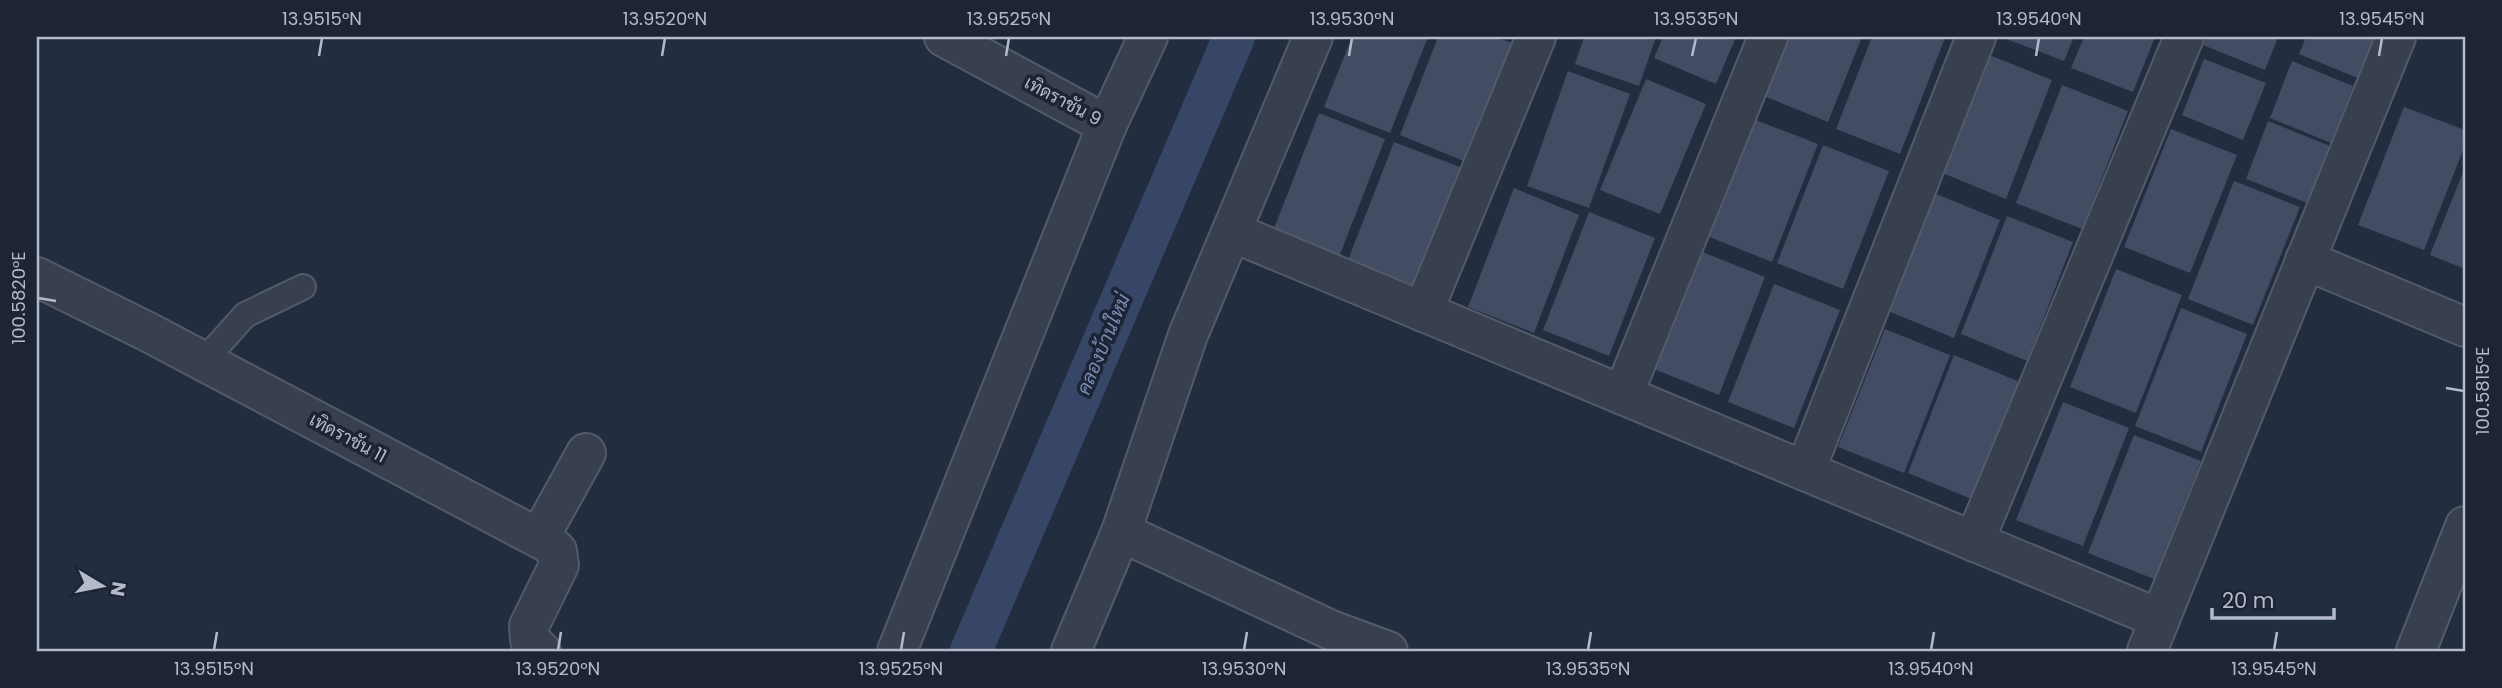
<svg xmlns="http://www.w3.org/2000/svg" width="2502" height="688" font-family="Poppins,Sarabun,sans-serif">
<rect width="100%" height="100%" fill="#232d40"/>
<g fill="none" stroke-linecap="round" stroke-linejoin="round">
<polyline stroke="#374667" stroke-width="42" points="971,651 1234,37"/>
</g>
<g fill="#424c62">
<polygon points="1352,37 1428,37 1390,133 1324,107"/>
<polygon points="1438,37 1495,37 1512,43 1466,162 1400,135"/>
<polygon points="1584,37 1656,37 1639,86 1575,64"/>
<polygon points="1663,37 1736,37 1716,84 1654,58"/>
<polygon points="1787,37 1862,37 1828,122 1764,96"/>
<polygon points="1872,37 1945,38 1900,154 1836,129"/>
<polygon points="2007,37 2074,37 2064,61 2006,39"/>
<polygon points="2084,37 2155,37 2133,92 2071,68"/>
<polygon points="2206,37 2278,37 2265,70 2203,45"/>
<polygon points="2306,37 2376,37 2360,79 2299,54"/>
<polygon points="1987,54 2052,80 2006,199 1940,172"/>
<polygon points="2204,59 2266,83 2243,140 2182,115"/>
<polygon points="2292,61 2353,86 2331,143 2270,118"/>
<polygon points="1568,71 1630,94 1589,208 1527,186"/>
<polygon points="1646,79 1706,104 1660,214 1600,190"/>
<polygon points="2062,85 2128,111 2082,229 2016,203"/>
<polygon points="2404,107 2465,130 2465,145 2424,250 2358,225"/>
<polygon points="1319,113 1385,139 1339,257 1273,231"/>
<polygon points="1753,119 1818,144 1772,262 1707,236"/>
<polygon points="2268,121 2330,146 2307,203 2246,179"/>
<polygon points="2171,129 2237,155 2190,273 2124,247"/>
<polygon points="1394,142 1460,167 1414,285 1348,260"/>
<polygon points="1823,145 1889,171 1843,289 1777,263"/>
<polygon points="2465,167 2465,269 2430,255"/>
<polygon points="2234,181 2300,207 2253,325 2188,299"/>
<polygon points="1514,188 1579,215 1534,333 1468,307"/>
<polygon points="1934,193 2000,220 1954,338 1888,311"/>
<polygon points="1589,212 1655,238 1609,356 1543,330"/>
<polygon points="2007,216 2073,242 2027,361 1961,334"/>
<polygon points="1700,251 1765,277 1719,395 1654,369"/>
<polygon points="2116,269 2182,295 2136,413 2070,387"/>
<polygon points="1774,284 1840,310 1794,428 1728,402"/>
<polygon points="2181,308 2247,334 2201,452 2135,426"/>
<polygon points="1885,329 1950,355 1904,473 1838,447"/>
<polygon points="1954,355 2020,382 1974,500 1908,473"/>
<polygon points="2063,402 2129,428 2083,546 2016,520"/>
<polygon points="2134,435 2201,461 2154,579 2088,553"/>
</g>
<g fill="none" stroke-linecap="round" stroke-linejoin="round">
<g stroke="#535a6a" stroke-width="28">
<polyline id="lane" points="203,362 245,315 303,287"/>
</g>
<g stroke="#535a6a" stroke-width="42">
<g id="street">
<polyline points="944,37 1107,125"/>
<polyline points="1232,232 2160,619"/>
<polyline points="2305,260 2465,327"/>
<polyline points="37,277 148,332 548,543 557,551 559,565 529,626 530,640 541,651"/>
<polyline points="1423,312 1536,37"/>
<polyline points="1623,395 1768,37"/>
<polyline points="1805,471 1976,37"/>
<polyline points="1121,532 1331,630 1388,651"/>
<polyline points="539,538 586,453"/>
<polyline points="1974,542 2184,37"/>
<polyline points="897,651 1107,125 1148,37"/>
<polyline points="1071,651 1121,532 1188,335 1313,37"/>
<polyline points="2147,651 2396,37"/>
<polyline points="2416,651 2465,526"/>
</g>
</g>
<use href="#lane" stroke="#383f4f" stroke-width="24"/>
<use href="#street" stroke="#383f4f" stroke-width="38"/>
</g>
<path fill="none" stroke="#b4baca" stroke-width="2.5" d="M 319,56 L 322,38M 662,56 L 665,38M 1006,56 L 1009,38M 1349,56 L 1352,38M 1692,56 L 1696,38M 2036,56 L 2039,38M 2379,56 L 2382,38M 38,298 L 56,301M 2446,388 L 2464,391M 214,650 L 217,632M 558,650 L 561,632M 901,650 L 904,632M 1244,650 L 1247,632M 1588,650 L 1591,632M 1931,650 L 1934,632M 2274,650 L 2277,632"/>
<g text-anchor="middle" stroke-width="7" stroke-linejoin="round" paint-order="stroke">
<g font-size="18" fill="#b4baca" stroke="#1d2435">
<text transform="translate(1063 101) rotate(28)" y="6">เทิดราชัน 9</text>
<text transform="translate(348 438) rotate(28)" y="6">เทิดราชัน 11</text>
</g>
<g font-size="19" font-style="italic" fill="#7b8db3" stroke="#1d2435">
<text transform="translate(1103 344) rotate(-67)" y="7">คลองบ้านใหม่</text>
</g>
</g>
<rect width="2502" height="688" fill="none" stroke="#1d2435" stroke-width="77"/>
<g transform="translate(102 586) rotate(100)" stroke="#1d2435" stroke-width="5" paint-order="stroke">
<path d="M0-5L12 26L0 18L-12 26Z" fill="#b4baca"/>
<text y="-10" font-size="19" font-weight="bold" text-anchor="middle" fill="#b4baca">N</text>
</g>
<path d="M2212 608v10h122v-10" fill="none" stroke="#b4baca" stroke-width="3.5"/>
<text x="2222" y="608" font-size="21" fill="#b4baca" stroke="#1d2435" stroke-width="5" paint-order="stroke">20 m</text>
<rect x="38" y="38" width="2426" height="612" fill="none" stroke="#b4baca" stroke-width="2.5"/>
<g font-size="18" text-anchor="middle" fill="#b4baca">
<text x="322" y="25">13.9515°N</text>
<text x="665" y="25">13.9520°N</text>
<text x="1009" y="25">13.9525°N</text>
<text x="1352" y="25">13.9530°N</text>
<text x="1696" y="25">13.9535°N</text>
<text x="2039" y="25">13.9540°N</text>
<text x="2382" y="25">13.9545°N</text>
<text transform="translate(19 298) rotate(-90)" y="6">100.5820°E</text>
<text transform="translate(2483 391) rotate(-90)" y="6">100.5815°E</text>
<text x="214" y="675">13.9515°N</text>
<text x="558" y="675">13.9520°N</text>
<text x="901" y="675">13.9525°N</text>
<text x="1244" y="675">13.9530°N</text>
<text x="1588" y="675">13.9535°N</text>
<text x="1931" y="675">13.9540°N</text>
<text x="2274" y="675">13.9545°N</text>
</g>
</svg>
